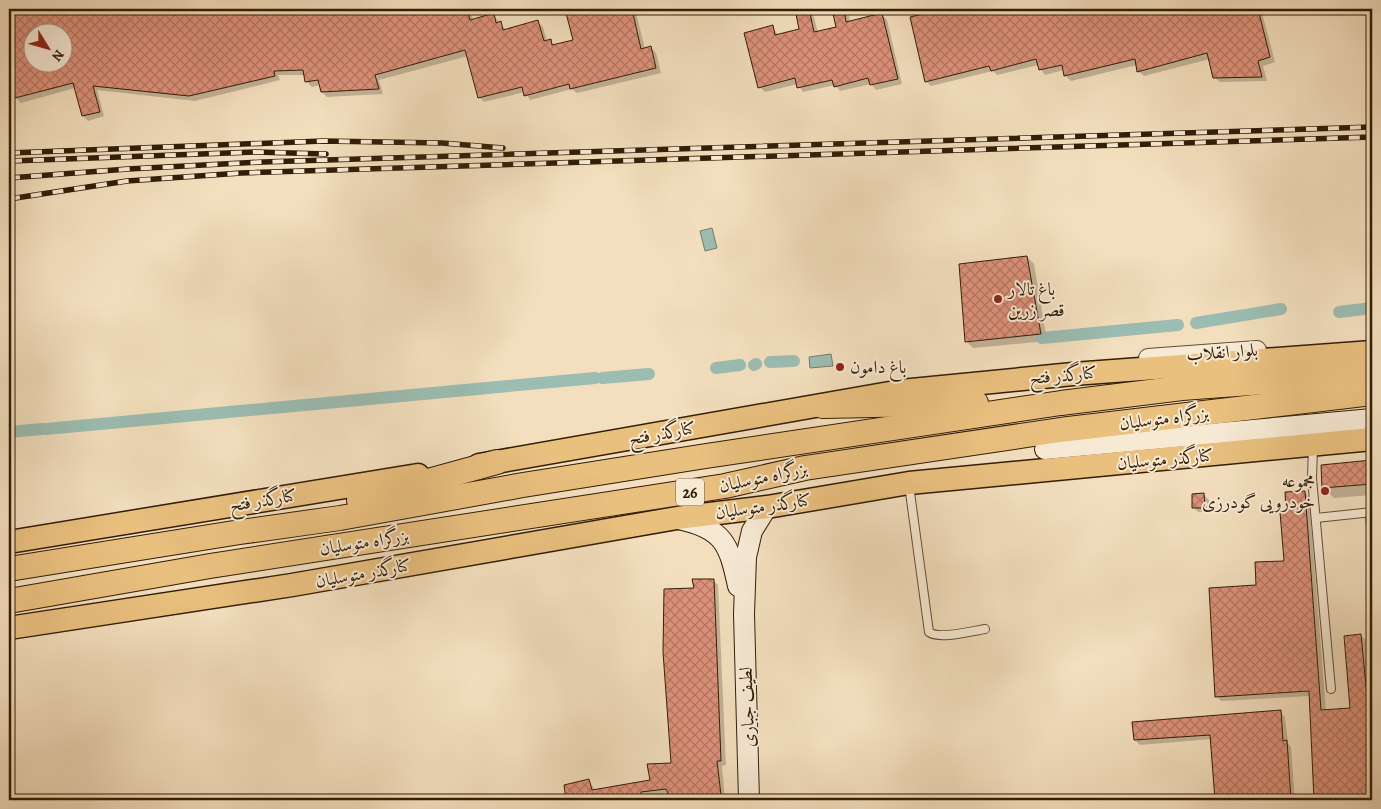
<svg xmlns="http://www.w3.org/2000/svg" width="1381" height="809" font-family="Alegreya,Amiri,serif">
<defs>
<pattern id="building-cross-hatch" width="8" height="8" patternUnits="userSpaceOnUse" patternTransform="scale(1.25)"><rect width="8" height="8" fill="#de927b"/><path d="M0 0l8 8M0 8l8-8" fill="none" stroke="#b57763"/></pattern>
</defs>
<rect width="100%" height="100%" fill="#f3dfbe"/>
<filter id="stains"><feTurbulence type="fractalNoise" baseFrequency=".004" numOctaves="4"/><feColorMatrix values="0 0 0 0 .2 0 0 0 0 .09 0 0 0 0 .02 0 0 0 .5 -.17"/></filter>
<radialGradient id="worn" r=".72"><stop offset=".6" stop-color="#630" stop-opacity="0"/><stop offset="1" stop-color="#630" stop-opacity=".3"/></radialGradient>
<g fill="#9bbdb2" stroke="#717d6d">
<polygon points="712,228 717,248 705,251 700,231"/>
<polygon points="831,354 833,366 810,368 809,357"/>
</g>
<g fill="#0003" fill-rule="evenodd">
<path d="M 9,9 L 470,9 L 473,20 L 493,15 L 506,30 L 538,22 L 543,27 L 547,41 L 550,41 L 556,46 L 575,41 L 567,9 L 635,9 L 645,49 L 651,48 L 656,53 L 661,73 L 577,93 L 572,89 L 530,100 L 525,92 L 484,102 L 479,97 L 468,56 L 379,80 L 383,94 L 327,97 L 322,92 L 320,85 L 312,87 L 307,82 L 305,75 L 278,75 L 280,80 L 195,101 L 97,90 L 104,116 L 88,121 L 83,116 L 75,88 L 21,103 L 16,98 L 9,70 ZM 32,32 L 62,32 L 62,62 L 32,62 Z"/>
<polygon points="796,9 812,9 818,33 837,28 832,9 848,9 850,22 882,15 887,20 902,84 876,90 871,84 840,91 835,85 803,92 798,84 765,92 760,87 772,26 778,35 800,30"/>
<polygon points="949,9 1261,9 1275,62 1263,66 1267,81 1220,82 1214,77 1210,59 1144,76 1138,71 1137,65 1071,81 1066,76 1064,70 1045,75 1038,65 997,75 993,71 931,86 926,81 911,18"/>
<polygon points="1027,257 1034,264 1047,341 973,348 966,341"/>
<polygon points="1372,461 1372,495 1334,498 1323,488 1322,466"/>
<polygon points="1304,492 1309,497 1326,711 1351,709 1360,635 1366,640 1372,708 1372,800 1316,800 1310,696 1221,701 1216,696 1258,586 1285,562 1288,512"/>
<polygon points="1204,495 1209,500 1209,512 1198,512 1193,507"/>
<polygon points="713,580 718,585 726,765 722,766 725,800 673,800 670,794 646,797 646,800 568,800 565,786 589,781 595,790 652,781 672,764 695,589"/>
<polygon points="1280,712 1285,717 1288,743 1291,747 1295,800 1216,800 1212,739 1140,745 1135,740"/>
</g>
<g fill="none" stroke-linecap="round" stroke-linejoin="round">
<g stroke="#9bbdb2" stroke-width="12">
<polyline points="1339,312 1372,308"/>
<polyline points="1196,323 1281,309"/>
<polyline points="1042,338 1178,325"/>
<polyline points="770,362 794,361"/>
<polyline points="754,365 756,364"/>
<polyline points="716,368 740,365"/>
<polyline points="602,378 649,374"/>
<polyline points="46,429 595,378"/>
<polyline points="9,432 42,429"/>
</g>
</g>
<g fill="url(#building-cross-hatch)" stroke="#321d06" fill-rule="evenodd">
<path d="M 9,9 L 446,9 L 447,12 L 467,9 L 470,20 L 494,13 L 496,23 L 501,21 L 503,30 L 538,20 L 544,41 L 551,39 L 552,45 L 573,40 L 565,9 L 632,9 L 641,49 L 651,46 L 656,68 L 570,89 L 569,84 L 524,96 L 522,87 L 478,98 L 465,50 L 375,75 L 379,89 L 321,92 L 318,80 L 305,82 L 303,70 L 274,71 L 275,76 L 189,96 L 93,86 L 100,112 L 82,116 L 73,83 L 15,98 L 9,75 ZM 32,32 L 62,32 L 62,62 L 32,62 Z"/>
<polygon points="795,9 809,9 814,32 836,27 832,9 844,9 846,22 882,13 898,79 870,85 868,78 834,87 832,80 797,88 795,78 758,88 744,33 773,25 775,35 799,29"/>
<polygon points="943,9 1258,9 1270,57 1258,61 1262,77 1213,78 1207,53 1137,72 1135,59 1064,76 1062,65 1039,70 1036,59 991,71 989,66 925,82 910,17"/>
<polygon points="1027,256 1041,334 965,342 959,264"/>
<polygon points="1372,460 1372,484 1322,488 1321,465"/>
<polygon points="1305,491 1321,710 1350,708 1344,636 1361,634 1368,707 1372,707 1372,800 1314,800 1309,691 1215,697 1209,588 1256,585 1255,562 1284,561 1280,512 1286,511 1285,492"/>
<polygon points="1204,493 1205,508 1192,508 1192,494"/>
<polygon points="692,579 714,579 721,761 717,761 721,795 671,800 666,789 641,792 642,800 566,800 564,785 589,779 592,790 650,780 647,764 671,763 663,652 664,589 694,588"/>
<polygon points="1281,710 1283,741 1287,740 1291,800 1215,800 1210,735 1134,740 1132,722"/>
</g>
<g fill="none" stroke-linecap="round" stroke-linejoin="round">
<g stroke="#624e34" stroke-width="10">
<g id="service">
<polyline points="1313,447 1312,478 1331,689"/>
<path d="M 909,485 L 929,632 C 939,640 972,631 985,629"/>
<polyline points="1370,513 1372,541"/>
<polyline points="1316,518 1372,512"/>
</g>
</g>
<g stroke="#624e34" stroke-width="20">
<polyline id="tertiary" points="1148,358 1257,350"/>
</g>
<g stroke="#321d06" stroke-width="22">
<g id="secondary">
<polyline points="1045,449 1372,419"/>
<path d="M 679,519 C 724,529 729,544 738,586"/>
<polyline points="749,800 744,614 746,557 752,531 767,507"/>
</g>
</g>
<g stroke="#321d06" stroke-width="25">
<g id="primary">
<polyline points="479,465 901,391 1073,374 1372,352"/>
<polyline points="9,542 418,475"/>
<polyline points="9,628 292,585 677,518 767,507 909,483 1372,439"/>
</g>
</g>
<g stroke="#321d06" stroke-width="26">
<g id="trunk">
<polyline points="823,406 976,403"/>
<polyline points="359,500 497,462"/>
<polyline points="9,569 240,532 340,518 523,485 706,456 1061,403 1182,388 1372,374"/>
<polyline points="9,601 210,566 725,486 805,468 1060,430 1372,393"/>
</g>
</g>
<use href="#service" stroke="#f7ead5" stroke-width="8"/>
<use href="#tertiary" stroke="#f7ead5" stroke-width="18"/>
<use href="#secondary" stroke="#f7ead5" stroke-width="20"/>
<use href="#primary" stroke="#eac07f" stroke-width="22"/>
<use href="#trunk" stroke="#eac07f" stroke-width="24"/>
<g stroke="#321d06" stroke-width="5.5">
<g id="rail">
<polyline points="9,153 323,141 442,143 503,148"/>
<polyline points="11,161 255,152 326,154"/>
<polyline points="9,178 128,169 263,162 1372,127"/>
<polyline points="9,199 127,181 241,173 1372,137"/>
</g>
</g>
<use href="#rail" stroke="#f7ead5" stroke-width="4" stroke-dasharray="11" stroke-linecap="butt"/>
</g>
<g fill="#8f2418" stroke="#f7ead5" stroke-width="2">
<circle cx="998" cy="299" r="5"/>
<circle cx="840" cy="367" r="5"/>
<circle cx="1325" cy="491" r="5"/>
</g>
<g text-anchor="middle" stroke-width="4" stroke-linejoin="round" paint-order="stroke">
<rect fill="#f7ead5" stroke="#6d5a44" stroke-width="1" x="676" y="478.5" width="28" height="27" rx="4"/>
<g font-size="16" font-weight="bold" fill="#321d06">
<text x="690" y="498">26</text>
</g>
<g font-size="18" fill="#321d06" stroke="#f7ead5" text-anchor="start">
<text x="1008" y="295">باغ تالار<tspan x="1008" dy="21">قصر زرین</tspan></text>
<text x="850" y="373">باغ دامون</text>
<text x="1315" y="487" text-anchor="end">مجموعه<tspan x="1315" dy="21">خودرویی گودرزی</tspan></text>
</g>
<g font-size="18" fill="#321d06" stroke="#f7ead5">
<text transform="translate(1222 352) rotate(-4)" y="6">بلوار انقلاب</text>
<text transform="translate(1063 375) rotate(-5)" y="6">کنارگذر فتح</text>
<text transform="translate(1164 418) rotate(-7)" y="6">بزرگراه متوسلیان</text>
<text transform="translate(662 433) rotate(-10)" y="6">کنارگذر فتح</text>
<text transform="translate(1165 459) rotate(-5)" y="6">کنارگذر متوسلیان</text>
<text transform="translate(763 477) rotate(-12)" y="6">بزرگراه متوسلیان</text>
<text transform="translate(263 500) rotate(-9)" y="6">کنارگذر فتح</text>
<text transform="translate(763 506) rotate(-8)" y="6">کنارگذر متوسلیان</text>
<text transform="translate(364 542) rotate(-9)" y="6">بزرگراه متوسلیان</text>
<text transform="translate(363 573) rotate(-10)" y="6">کنارگذر متوسلیان</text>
<text transform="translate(747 707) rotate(-92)" y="6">لطیف جباری</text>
</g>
</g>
<rect width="1381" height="809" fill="none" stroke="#f3dfbe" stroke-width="30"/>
<rect x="10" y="10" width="1361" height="789" fill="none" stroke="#321d06" stroke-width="2.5"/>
<rect x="15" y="15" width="1351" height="779" fill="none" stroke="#321d06"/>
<g transform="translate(48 48) rotate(127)"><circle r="24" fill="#f7ead5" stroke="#a89882"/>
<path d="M0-4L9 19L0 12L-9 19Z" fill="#8f2418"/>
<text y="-8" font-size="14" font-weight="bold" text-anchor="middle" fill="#321d06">N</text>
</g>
<rect width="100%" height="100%" filter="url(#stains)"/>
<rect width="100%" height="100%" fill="url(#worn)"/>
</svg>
